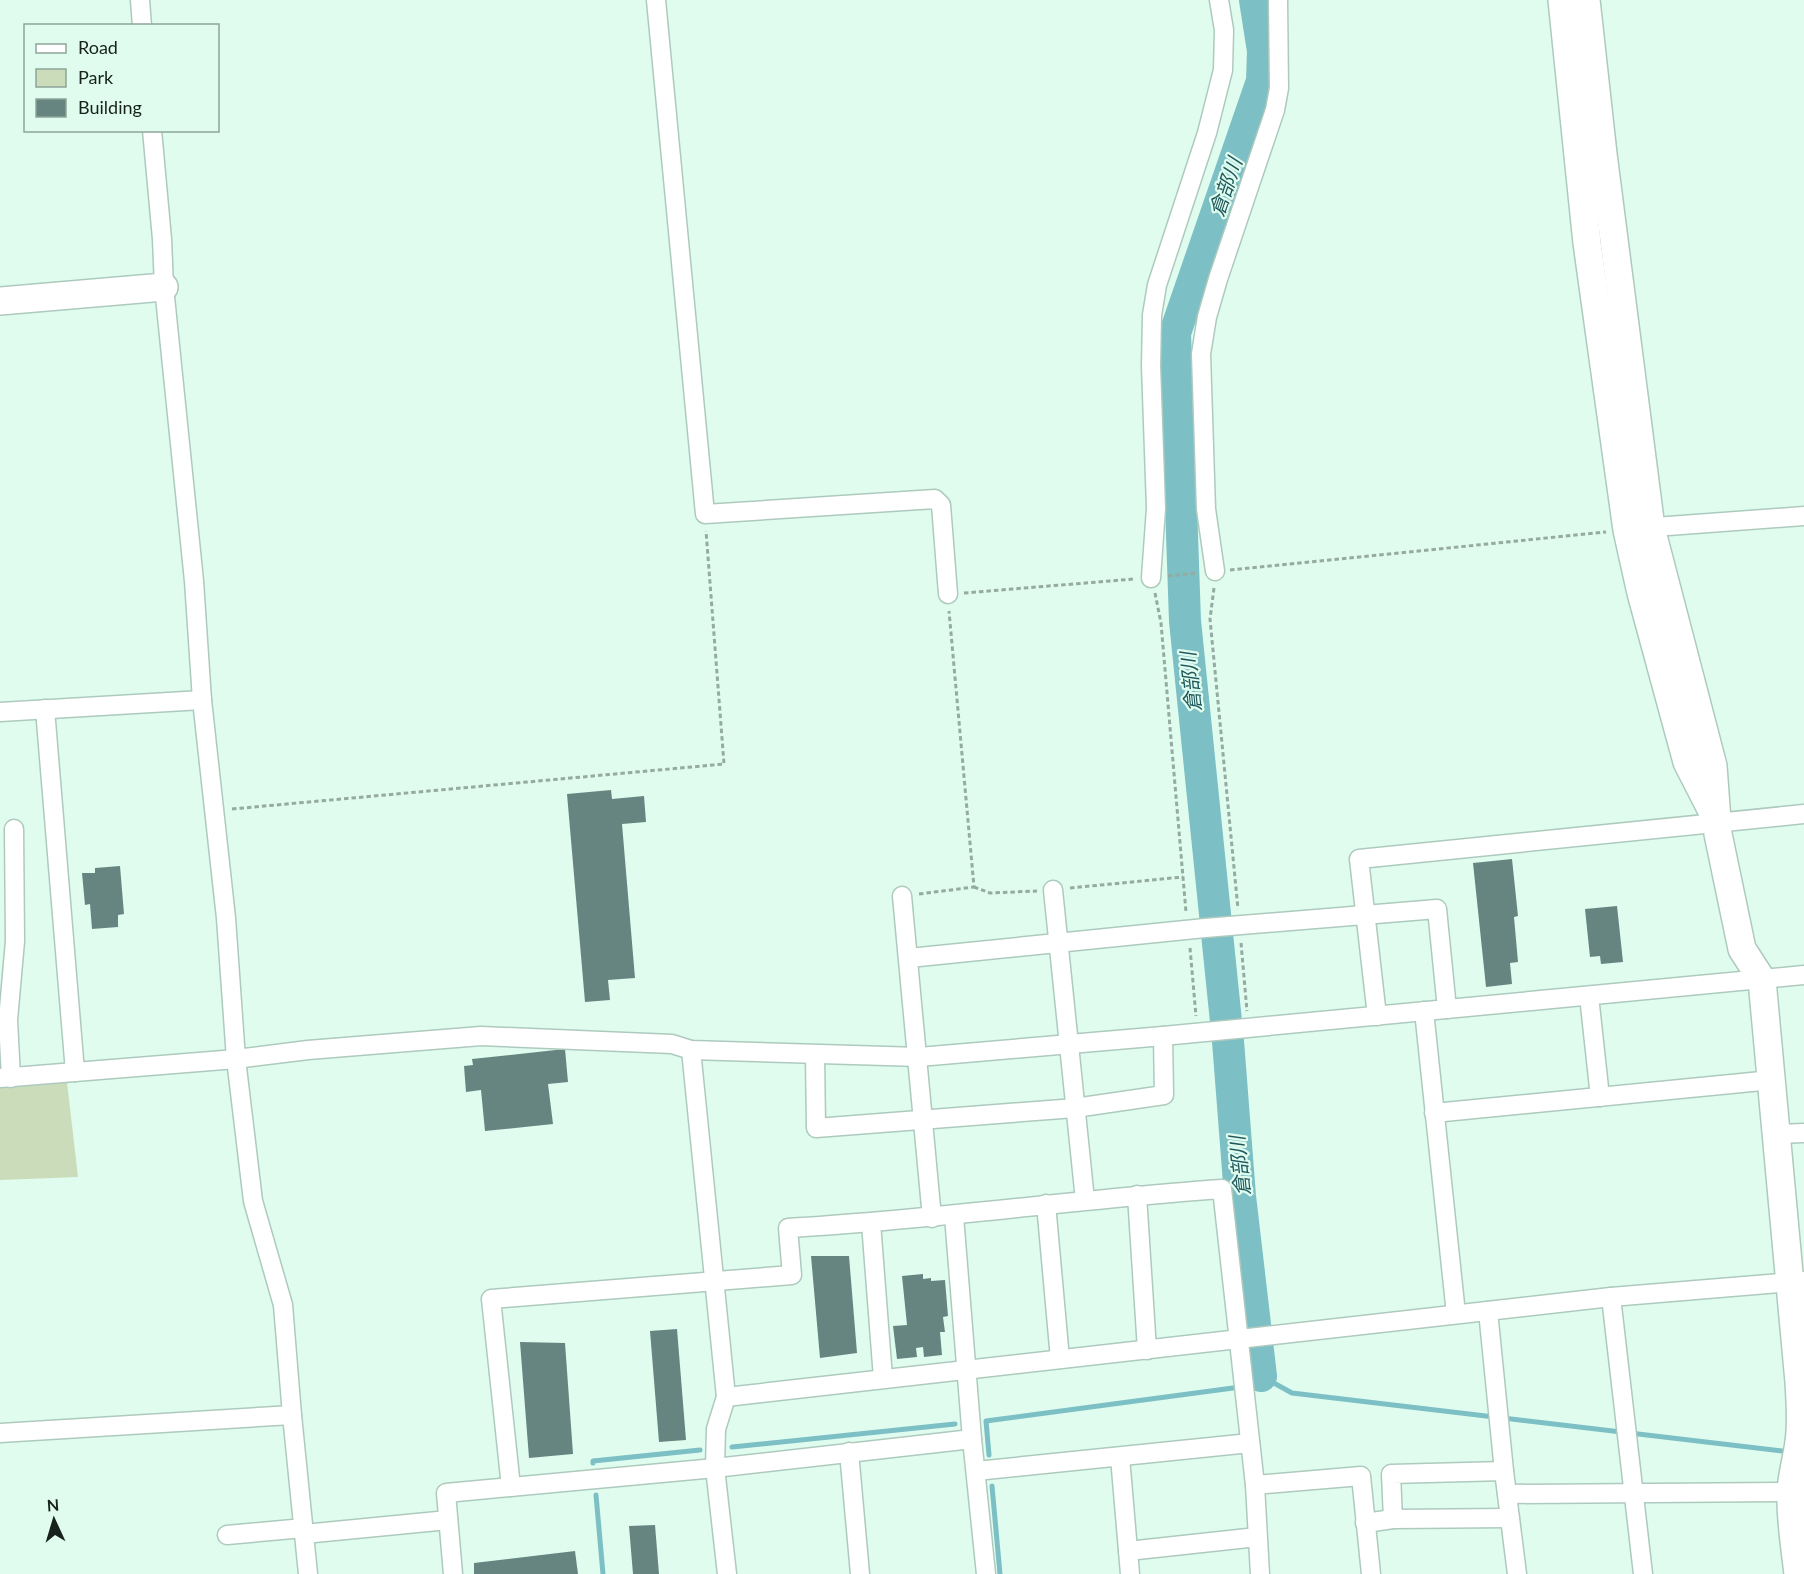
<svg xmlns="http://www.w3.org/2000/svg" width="1804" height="1574" font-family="Lato,'Noto Sans JP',sans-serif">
<rect width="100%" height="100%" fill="#dffcef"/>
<polygon fill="#cbdcbb" points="67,1082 78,1177 0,1180 0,1087"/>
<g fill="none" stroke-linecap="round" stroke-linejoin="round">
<g stroke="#7cbfc5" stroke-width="5">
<polyline points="1248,1382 1261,1376 1292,1393 1790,1452"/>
<polyline points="732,1447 955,1424"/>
<polyline points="989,1455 986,1421 1233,1388 1239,1386"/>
<polyline points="593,1463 593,1461 700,1450"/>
<polyline points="992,1486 1000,1574"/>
<polyline points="596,1495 603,1574"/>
</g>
<polyline stroke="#7cbfc5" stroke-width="32" points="1255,0 1263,51 1262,81 1175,333 1185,621 1228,1041 1240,1196 1261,1376"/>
</g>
<g fill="#678580">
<polygon points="611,790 612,799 644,796 646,822 622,824 635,978 608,980 610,1000 585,1002 567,794"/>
<polygon points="1512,859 1518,916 1514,917 1518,962 1510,963 1512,984 1486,987 1473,863"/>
<polygon points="120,866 124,914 118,915 118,927 92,929 90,904 85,905 82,873 95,873 95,868"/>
<polygon points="1617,906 1623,962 1601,964 1600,956 1590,957 1585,909"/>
<polygon points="565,1049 568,1082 548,1084 553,1124 485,1131 481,1090 466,1092 464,1066 473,1065 472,1059"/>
<polygon points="811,1256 849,1256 857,1353 820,1358"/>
<polygon points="923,1274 923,1279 931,1278 931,1281 945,1280 948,1316 943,1317 945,1332 940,1332 942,1355 924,1357 923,1347 916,1348 917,1357 897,1359 893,1326 907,1325 902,1276"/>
<polygon points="677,1329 686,1440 659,1442 650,1331"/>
<polygon points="520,1342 565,1343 573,1454 529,1458"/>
<polygon points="655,1525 659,1574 633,1574 629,1526"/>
<polygon points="575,1551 578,1574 474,1574 474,1563"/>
</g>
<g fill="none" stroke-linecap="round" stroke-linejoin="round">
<g stroke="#aecabe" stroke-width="21">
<g id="street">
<polyline points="140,0 142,26"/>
<polyline points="656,0 705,514 935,499 941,505 948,594"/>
<polyline points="152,130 162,239 164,287 194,581 202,700 226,918 236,1059 253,1201 283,1305 292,1415 308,1574"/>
<polyline points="1641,528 1804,516"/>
<polyline points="1215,571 1206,509 1201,354 1207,317 1218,279 1275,110 1279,88 1278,0"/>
<polyline points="1151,578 1156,508 1151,366 1152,315 1157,285 1207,133 1223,70 1224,30 1219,0"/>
<polyline points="45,709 75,1072"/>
<polyline points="0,712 202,700"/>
<polyline points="1053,890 1085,1200"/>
<polyline points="902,896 932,1218"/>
<polyline points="909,958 1205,928 1437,909 1447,1009"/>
<polyline points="1589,996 1600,1097"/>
<polyline points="1424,1011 1456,1314"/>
<polyline points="1377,1016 1359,859 1804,814"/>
<polyline points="691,1050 726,1397"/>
<polyline points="815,1055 816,1128 1075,1108 1164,1095 1163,1036"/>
<polyline points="0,1078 236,1059 308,1050 481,1036 672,1044 691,1050 919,1057 1163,1036 1804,975"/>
<polyline points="11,1078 8,1020 15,941 14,829"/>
<polyline points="1434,1113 1772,1080"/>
<polyline points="1778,1134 1804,1133"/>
<polyline points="1137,1195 1147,1350"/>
<polyline points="1046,1204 1060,1359"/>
<polyline points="954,1216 972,1439 986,1574"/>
<polyline points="871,1223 883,1378"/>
<polyline points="1611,1297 1643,1574"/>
<polyline points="1488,1311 1504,1471 1517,1574"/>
<polyline points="0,1433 292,1415"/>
<polyline points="849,1452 860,1574"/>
<polyline points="1120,1457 1130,1574"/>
<polyline points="976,1471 1250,1443"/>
<polyline points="1255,1485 1361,1476 1371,1574"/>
<path d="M 511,1487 L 491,1299 L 792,1275 L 788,1228 C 933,1220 1077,1199 1222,1189 L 1255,1485 L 1260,1574"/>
<polyline points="1507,1494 1791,1492"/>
<polyline points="1393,1519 1391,1474 1504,1471"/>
<polyline points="1365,1523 1393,1519 1510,1518"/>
<polyline points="304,1534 448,1520"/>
<polyline points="227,1535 304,1528"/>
<polyline points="1128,1551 1257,1537"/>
<polyline points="453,1574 446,1493 715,1468 972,1439"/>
<polyline points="727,1574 715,1468 716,1429 726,1397 1611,1297 1804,1281"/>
</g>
</g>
<g stroke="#aecabe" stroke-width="30">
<g id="secondary">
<polyline points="1562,0 1587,243 1627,530 1641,593 1687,762 1711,809"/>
<path d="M 1586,0 L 1603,154 L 1651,528 L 1713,766 L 1718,834 L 1742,949 L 1762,980 L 1799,1382 C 1800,1402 1802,1422 1799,1442 C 1797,1458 1792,1474 1791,1491 C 1790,1519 1795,1547 1798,1574"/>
<polyline points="0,301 164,287"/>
</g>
</g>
<g stroke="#95aba1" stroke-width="3" stroke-dasharray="4.5 3" stroke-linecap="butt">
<polyline points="1230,570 1606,532"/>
<polyline points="1168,576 1197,573"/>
<polyline points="1214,588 1210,619 1238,909"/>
<polyline points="964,593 1134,579"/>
<polyline points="1155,593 1161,623 1186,912"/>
<polyline points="232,809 724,764 706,531"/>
<polyline points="974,887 990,893 1037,891"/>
<polyline points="1070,888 1183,877"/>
<polyline points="919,894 974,887 949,611"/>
<polyline points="1241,943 1247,1011"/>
<polyline points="1190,948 1196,1016"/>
</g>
<use href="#street" stroke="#fff" stroke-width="18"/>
<use href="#secondary" stroke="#fff" stroke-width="27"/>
</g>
<g text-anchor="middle" stroke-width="4.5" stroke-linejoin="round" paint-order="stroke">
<g font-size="20" font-style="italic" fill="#1f585d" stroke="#dffcef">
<text transform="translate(1226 187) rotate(-71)" y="7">倉部川</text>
<text transform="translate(1191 682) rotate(-96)" y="7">倉部川</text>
<text transform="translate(1240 1166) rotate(-96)" y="7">倉部川</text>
</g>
</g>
<rect x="24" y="24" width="195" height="108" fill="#dffcef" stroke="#8fa59b" stroke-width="1.5"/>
<rect x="36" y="44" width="30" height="9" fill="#ffffff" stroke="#8fa59b" stroke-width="1.5"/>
<text x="78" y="54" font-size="18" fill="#17221d">Road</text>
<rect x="36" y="69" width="30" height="18" fill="#cbdcbb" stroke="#8fa59b" stroke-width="1.5"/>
<text x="78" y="84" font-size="18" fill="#17221d">Park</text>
<rect x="36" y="99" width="30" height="18" fill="#678580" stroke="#8fa59b" stroke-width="1.5"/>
<text x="78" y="114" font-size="18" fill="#17221d">Building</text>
<g transform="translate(54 1520) rotate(356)" stroke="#dffcef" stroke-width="4.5" paint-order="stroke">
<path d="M0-4.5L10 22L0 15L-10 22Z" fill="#17221d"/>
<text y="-9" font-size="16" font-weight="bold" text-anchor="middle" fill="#17221d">N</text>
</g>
</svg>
